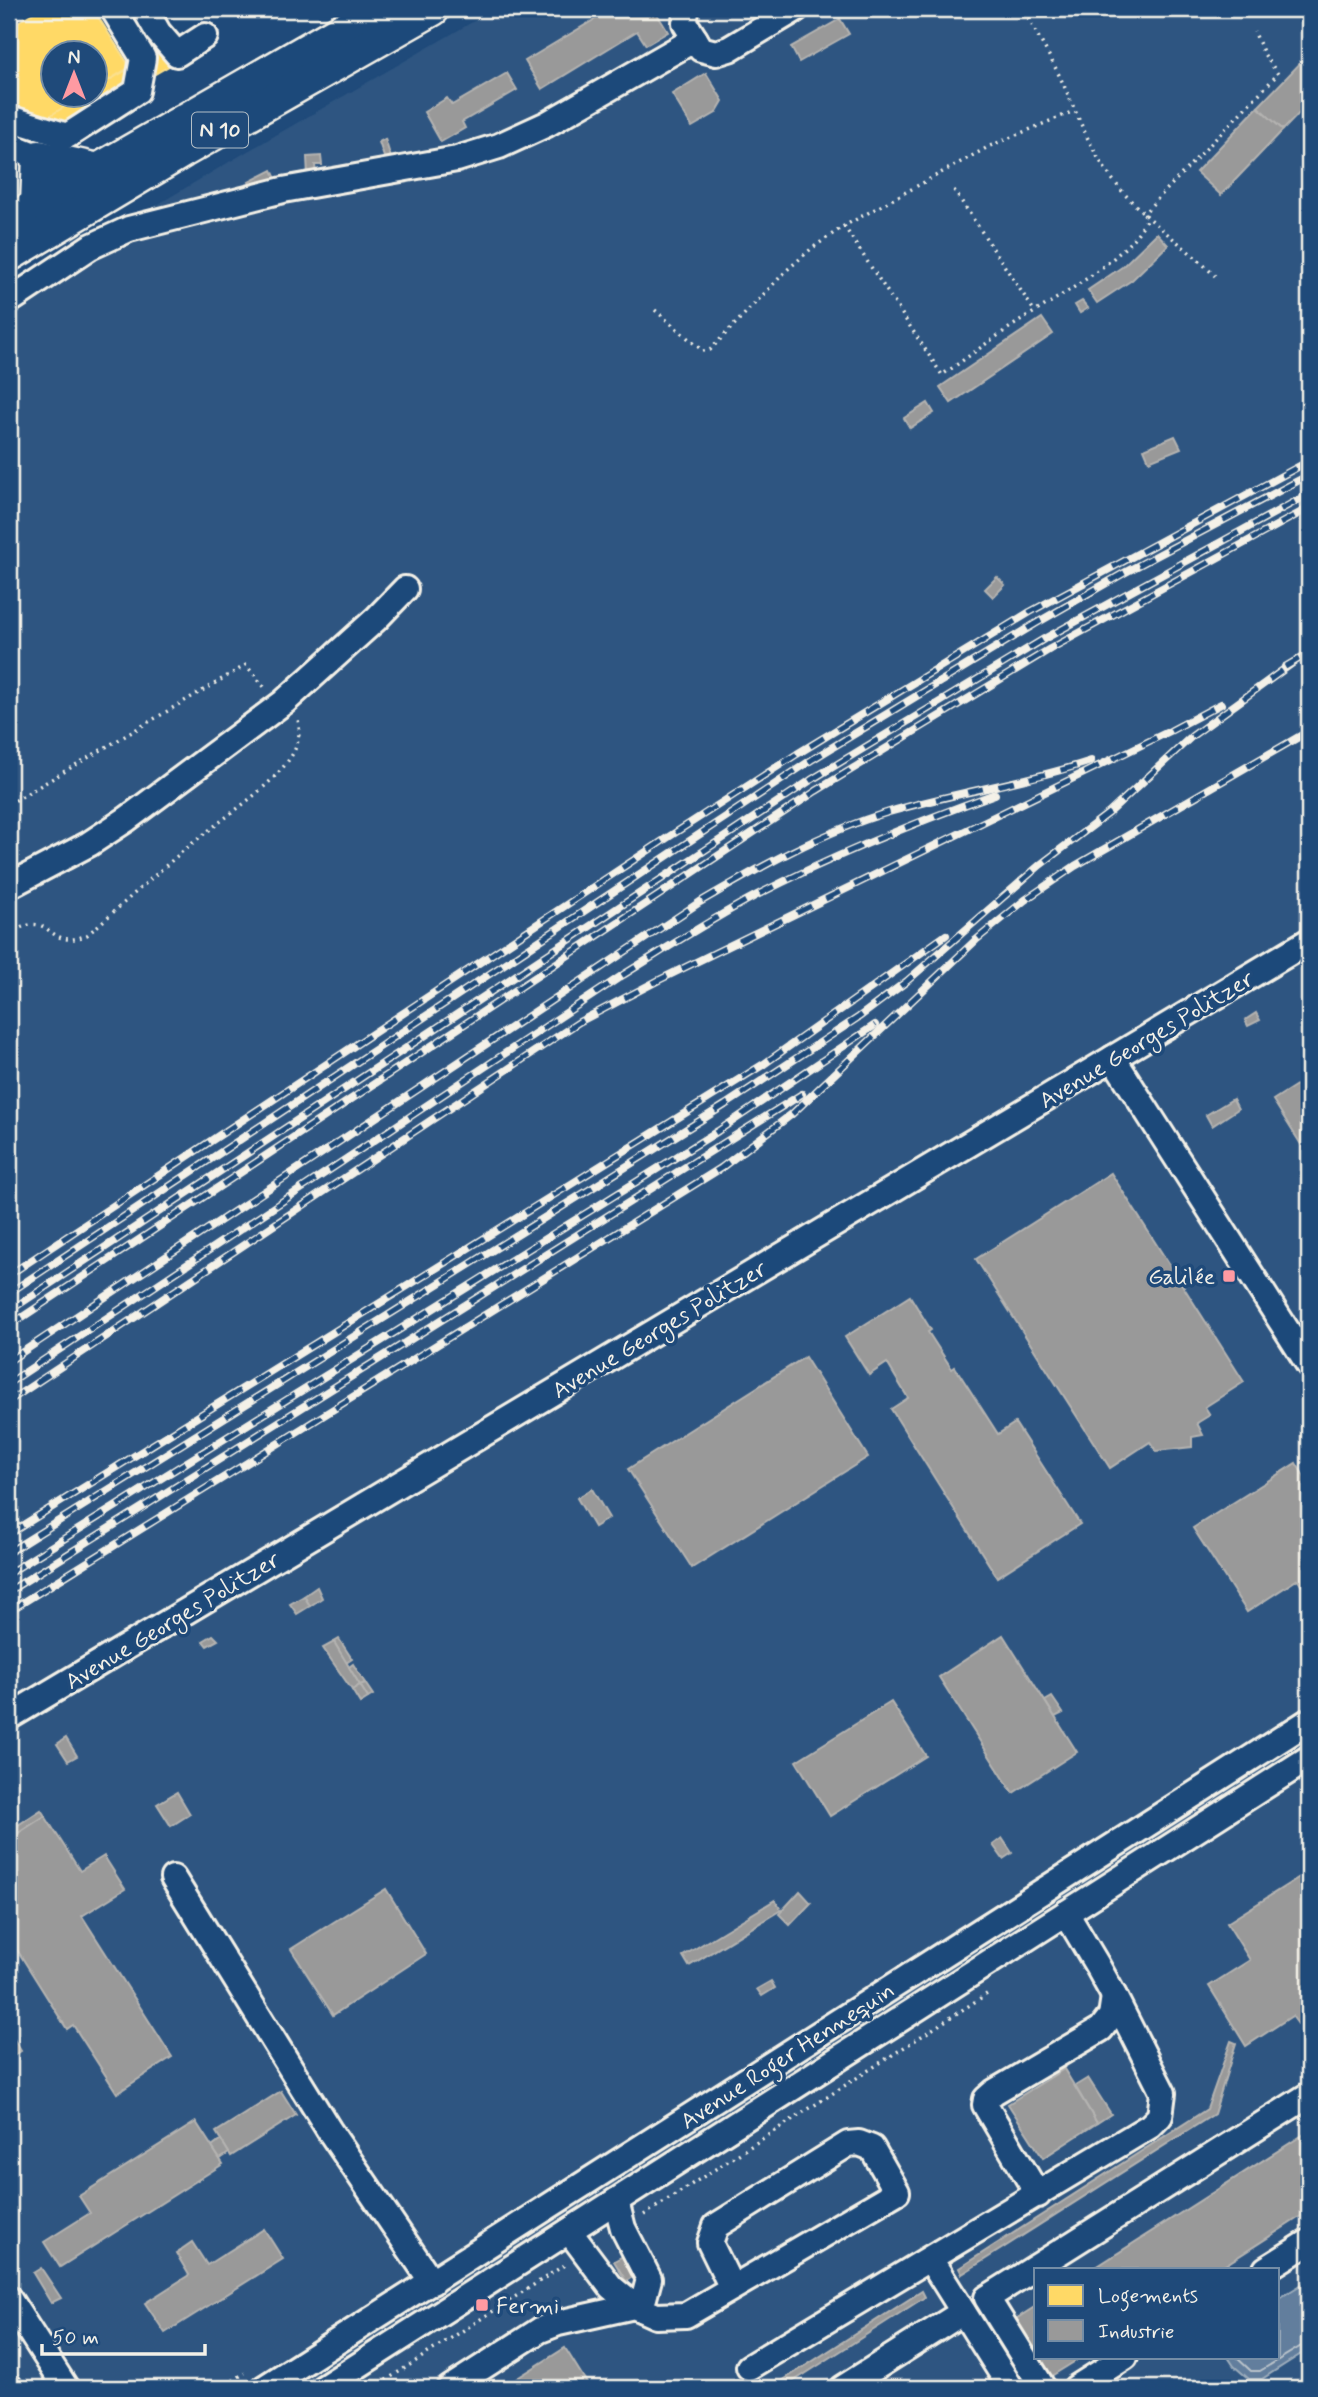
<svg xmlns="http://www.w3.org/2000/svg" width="1318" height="2397" font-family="Mynerve,sans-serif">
<rect width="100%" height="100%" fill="#1f4a7a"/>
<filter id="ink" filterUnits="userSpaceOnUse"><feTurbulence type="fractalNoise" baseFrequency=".0143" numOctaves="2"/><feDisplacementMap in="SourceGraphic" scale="14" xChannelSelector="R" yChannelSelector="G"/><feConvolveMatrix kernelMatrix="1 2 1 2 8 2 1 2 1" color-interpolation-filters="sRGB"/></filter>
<g filter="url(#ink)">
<path fill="#2d5581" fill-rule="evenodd" d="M 495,9 L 1309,9 L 1309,2388 L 9,2388 L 9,293 L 229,162 ZM 1036,2269 L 1278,2269 L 1278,2357 L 1036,2357 Z"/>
<polygon fill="#627e9d" stroke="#9cacbb" stroke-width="2" points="1309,2280 1309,2349 1262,2379 1249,2379 1234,2366 1228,2357 1278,2357 1278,2299"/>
<g fill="#ffd966" stroke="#fce08d" stroke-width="2">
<polygon points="40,9 93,9 130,67 94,89 94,52 52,52 52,94 85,94 38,124 23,116 9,92 9,27"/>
<polygon points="160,51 169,66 57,131 48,117 85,94 94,94 94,89"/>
</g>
<g fill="#999" stroke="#b4b3b1" stroke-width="2">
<polygon points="612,9 654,9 668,32 646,45 637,31 542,89 525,61"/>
<polygon points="840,19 849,34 799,62 791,47"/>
<polygon points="1309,54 1309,103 1283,130 1258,107"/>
<polygon points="507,73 517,90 462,122 465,128 441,142 424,112 447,98 452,105"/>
<polygon points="706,73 723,101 716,113 692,127 672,94"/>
<polygon points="1258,107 1283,130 1221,195 1196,172"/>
<polygon points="385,139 393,164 387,166 379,142"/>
<polygon points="321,156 322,165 315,165 316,175 308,176 307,157"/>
<polygon points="272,170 277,181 255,193 249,182"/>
<polygon points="1157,233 1168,245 1132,280 1097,303 1088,290 1122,267"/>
<polygon points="1082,301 1088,308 1080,313 1075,305"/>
<polygon points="1042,318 1053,334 951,403 940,387"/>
<polygon points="928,403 934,413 910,428 904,418"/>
<polygon points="1175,436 1181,448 1149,461 1144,449"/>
<polygon points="997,577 1005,585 993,597 985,589"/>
<polygon points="1256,1013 1260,1020 1248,1026 1245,1020"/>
<polygon points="1309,1077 1309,1157 1273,1100"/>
<polygon points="1233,1099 1238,1109 1212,1126 1206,1115"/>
<polygon points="1111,1173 1244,1382 1205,1407 1210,1415 1197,1423 1203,1435 1192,1437 1192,1447 1156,1451 1150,1442 1110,1468 976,1259"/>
<polygon points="910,1296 931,1330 928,1332 952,1369 955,1367 998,1434 1015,1423 1080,1524 997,1577 891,1409 908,1398 887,1363 869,1375 845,1337"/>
<polygon points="805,1357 868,1457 692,1568 628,1469"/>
<polygon points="1296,1463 1309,1484 1309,1598 1298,1579 1247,1612 1193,1528"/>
<polygon points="592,1489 609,1518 594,1527 577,1498"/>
<polygon points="317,1587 322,1598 310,1606 304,1596"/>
<polygon points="304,1596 310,1606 297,1614 290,1604"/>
<polygon points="213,1635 218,1640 207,1646 203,1641"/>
<polygon points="1003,1635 1077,1752 1013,1793 939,1677"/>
<polygon points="339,1639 352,1659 346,1663 334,1642"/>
<polygon points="334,1642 360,1685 352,1690 323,1648"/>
<polygon points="353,1664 365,1683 360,1685 349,1667"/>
<polygon points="365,1683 373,1695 368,1698 360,1685"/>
<polygon points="360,1685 368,1698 360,1703 352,1690"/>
<polygon points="1052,1697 1063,1713 1055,1717 1045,1701"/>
<polygon points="891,1702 926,1756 830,1816 796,1761"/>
<polygon points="66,1738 77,1756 68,1761 57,1744"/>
<polygon points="177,1792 190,1814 171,1826 157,1804"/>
<polygon points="41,1810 45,1816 9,1839 9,1831"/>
<polygon points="45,1816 80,1871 104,1856 125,1889 82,1916 172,2057 117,2093 73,2025 67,2029 9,1937 9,1917 13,1914 9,1908 9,1839"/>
<polygon points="1002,1838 1012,1853 1003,1859 993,1845"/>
<polygon points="1309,1871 1309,2017 1298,2024 1292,2016 1246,2046 1209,1986 1250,1960 1227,1923"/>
<polygon points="386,1889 426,1954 333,2015 291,1949"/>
<polygon points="800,1891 811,1903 790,1925 779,1914"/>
<polygon points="775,1900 781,1910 689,1966 683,1956"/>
<polygon points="771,1981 775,1988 762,1996 757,1989"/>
<polygon points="9,2031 21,2051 9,2059"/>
<polygon points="1231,2041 1236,2043 1214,2114 962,2274 959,2268 1207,2109"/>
<polygon points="1064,2069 1097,2123 1043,2158 1008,2104"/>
<polygon points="1088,2078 1111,2114 1097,2123 1075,2086"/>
<polygon points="281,2091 296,2115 231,2156 216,2132"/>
<polygon points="196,2122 223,2164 60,2267 44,2242 90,2213 79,2196"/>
<polygon points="1309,2131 1309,2211 1219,2269 1093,2269"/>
<polygon points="221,2140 229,2153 220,2159 212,2147"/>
<polygon points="264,2229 283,2259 165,2333 145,2303 189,2275 176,2253 192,2242 207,2265"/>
<polygon points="623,2256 634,2276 626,2281 614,2261"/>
<polygon points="41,2268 61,2298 51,2303 33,2273"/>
<polygon points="922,2291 925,2297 783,2388 771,2388"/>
<polygon points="1036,2306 1036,2357 1082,2357 1045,2380 1008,2324"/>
<polygon points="565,2348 590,2388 515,2388 511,2382"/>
</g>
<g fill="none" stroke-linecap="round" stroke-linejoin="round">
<polyline stroke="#bac3ca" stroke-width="2" points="1236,2357 1251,2371 1260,2371 1303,2345 1309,2344"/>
<g stroke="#f4f1e8" stroke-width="30">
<g id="minor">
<polyline points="145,9 158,32 177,54 205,36"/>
<polyline points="695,39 701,49 716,53 729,49 796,9"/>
<polyline points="9,118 67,136 137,91 143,58 113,9"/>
<polyline points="9,145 39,157"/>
<polyline points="9,301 90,247 129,229 283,190 457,159 499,146 547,124 695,39 685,23 686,9"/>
<polyline points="9,886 89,844 127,819 284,702 376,619 405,589"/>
<polyline points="1113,1058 1309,1365"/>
<polyline points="9,1717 1309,941"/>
<polyline points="173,1878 329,2130 432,2282"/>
<polyline points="1066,1913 1097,1965 1114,1996"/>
<polyline points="569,2231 611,2287 634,2306 644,2298 649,2279 623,2228 616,2201"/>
<polyline points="930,2259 1011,2388"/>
<polyline points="1266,2269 1309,2242"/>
<polyline points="9,2299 66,2388"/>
<polyline points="749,2367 1150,2126 1160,2116 1163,2093 1114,1996 1111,2016 1101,2029 994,2092 986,2099 985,2105 1038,2195"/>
<polyline points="9,2386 10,2388"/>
<polyline points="264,2388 1309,1721"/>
<polyline points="323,2388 1309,1758"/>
<polyline points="450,2388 540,2330 558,2323 634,2306 656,2316 686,2315 897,2192 872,2148 859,2143 848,2144 716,2226 710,2243 732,2288"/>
<polyline points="843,2388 963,2312"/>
<polyline points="1043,2388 987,2298 1309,2095"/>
<polyline points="1076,2388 1125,2357"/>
</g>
</g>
<g stroke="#f4f1e8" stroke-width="37">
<g id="major">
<polyline points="37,205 39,157 98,170"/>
<polyline points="9,221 378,9"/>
<polyline points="9,255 183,151 433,9"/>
</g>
</g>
<g stroke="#f4f1e8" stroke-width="3.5" stroke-dasharray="2 5" stroke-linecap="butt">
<path d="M 1036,9 L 1027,15 C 1037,36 1050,56 1060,77 C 1078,115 1090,152 1117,185 C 1145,220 1184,244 1215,276"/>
<polyline points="458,15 469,9"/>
<polyline points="954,190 1035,312"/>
<path d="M 844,226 L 942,375 C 967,358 991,339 1017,323 C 1056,298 1125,261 1146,220 L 1144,213 L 1278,74 L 1264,54 L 1254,31"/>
<polyline points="655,310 703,351 710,350 787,270 811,249 844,226 990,146 1074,111"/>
<polyline points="9,804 246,665 266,689"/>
<path d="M 9,935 C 53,904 44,953 87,935 C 121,906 154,875 188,847 C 219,820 270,790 292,755 C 298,745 301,732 298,720"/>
<polyline points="644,2215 990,1992"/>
<polyline points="221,2388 245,2373"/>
<polyline points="374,2388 566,2264"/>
</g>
<use href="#minor" stroke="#1f4a7a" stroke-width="24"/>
<use href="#major" stroke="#1f4a7a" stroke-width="32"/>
<g stroke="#f4f1e8" stroke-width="8">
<g id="rail">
<polyline points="1285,667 1309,653"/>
<polyline points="9,1275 667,838 797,754 1030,612 1309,461"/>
<polyline points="9,1293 813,759 1035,624 1124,573 1309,475"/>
<polyline points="9,1311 811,780 1044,639 1309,494"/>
<polyline points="9,1326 816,791 1050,649 1309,508"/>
<path d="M 9,1361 L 700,902 C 760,867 822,832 889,812 C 956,792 1025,783 1091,761"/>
<path d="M 9,1383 L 623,975 C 667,948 710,920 755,896 C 833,856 913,823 995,794"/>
<polyline points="9,1401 579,1022 659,980 1170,731 1221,704"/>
<polyline points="9,1534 764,1064 946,935"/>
<polyline points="9,1552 725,1105 859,1017 907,981 1040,865 1109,813 1192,736 1294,662"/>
<polyline points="9,1573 718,1131 875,1025"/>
<polyline points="9,1591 802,1094"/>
<polyline points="9,1611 721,1168 792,1114 976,940 1025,900 1075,866 1309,731"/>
</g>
</g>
<use href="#rail" stroke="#1f4a7a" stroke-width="5" stroke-dasharray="16" stroke-linecap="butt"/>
</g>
</g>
<g fill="#ff9aa2" stroke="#1f4a7a" stroke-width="2.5">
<rect x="1222" y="1269" width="14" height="14" rx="3.5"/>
<rect x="475" y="2298" width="14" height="14" rx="3.5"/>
</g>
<g text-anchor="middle" stroke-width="7" stroke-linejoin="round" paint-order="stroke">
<rect fill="#1f4a7a" stroke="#b4bfc7" stroke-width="2" x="192" y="112.5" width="56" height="35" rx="5"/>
<g font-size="21" font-weight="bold" fill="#f4f1e8">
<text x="220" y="137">N 10</text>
</g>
<g font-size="23" fill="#f4f1e8" stroke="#1f4a7a">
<text transform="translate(1146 1039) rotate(-31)" y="8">Avenue Georges Politzer</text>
<text transform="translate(659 1329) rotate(-31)" y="8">Avenue Georges Politzer</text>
<text transform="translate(172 1620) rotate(-31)" y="8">Avenue Georges Politzer</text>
<text transform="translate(787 2055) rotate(-33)" y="8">Avenue Roger Hennequin</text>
</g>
<g font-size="23" fill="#f4f1e8" stroke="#1f4a7a" text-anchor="end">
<text x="1215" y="1284">Galilée</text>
<text x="496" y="2313" text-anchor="start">Fermi</text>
</g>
</g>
<rect width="1318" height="2397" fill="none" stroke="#1f4a7a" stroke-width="35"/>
<rect x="18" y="18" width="1283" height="2362" fill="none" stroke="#f4f1e8" stroke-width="2.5" filter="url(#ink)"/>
<rect x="1034" y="2268" width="245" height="91" fill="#1f4a7a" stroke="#748da6" stroke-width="2"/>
<rect x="1048" y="2285" width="35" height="21" fill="#ffd966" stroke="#748da6" stroke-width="2"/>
<text x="1098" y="2302" font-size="21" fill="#f4f1e8">Logements</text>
<rect x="1048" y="2320" width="35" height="21" fill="#999999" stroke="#748da6" stroke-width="2"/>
<text x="1098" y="2338" font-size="21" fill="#f4f1e8">Industrie</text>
<g transform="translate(74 74)"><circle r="33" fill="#1f4a7a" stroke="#748da6" stroke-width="2"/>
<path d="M0-5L12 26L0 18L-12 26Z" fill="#ff9aa2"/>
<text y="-10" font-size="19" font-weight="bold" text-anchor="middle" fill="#f4f1e8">N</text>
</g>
<path d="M42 2344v10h163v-10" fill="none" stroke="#f4f1e8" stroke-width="3.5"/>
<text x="52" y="2344" font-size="21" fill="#f4f1e8" stroke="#1f4a7a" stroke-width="5" paint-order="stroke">50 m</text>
</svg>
